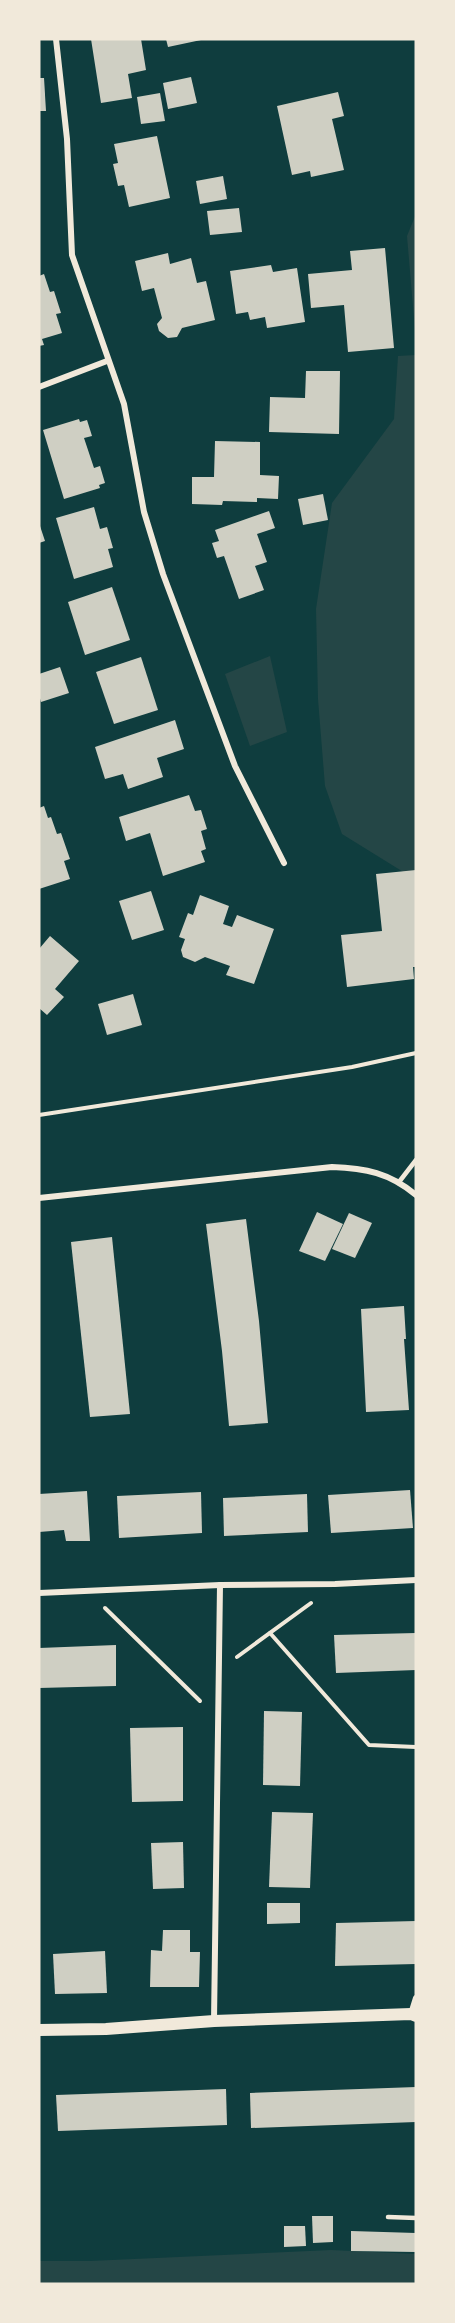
<svg xmlns="http://www.w3.org/2000/svg" width="455" height="2323" font-family="Barlow,sans-serif">
<rect width="100%" height="100%" fill="#0f3d3e"/>
<g fill="#244646">
<polygon points="416,214 416,342 407,236"/>
<polygon points="416,355 416,873 405,873 342,834 325,786 318,699 316,609 332,503 394,419 398,356"/>
<polygon points="270,656 287,732 250,746 225,674"/>
<polygon points="331,2250 416,2254 416,2284 39,2284 39,2261 90,2261"/>
</g>
<g fill="#cfcfc3">
<polygon points="91,39 141,39 146,70 128,74 132,98 101,103"/>
<polygon points="166,39 201,39 201,40 168,47"/>
<polygon points="191,77 197,103 168,109 163,83"/>
<polygon points="39,78 44,78 46,111 39,111"/>
<polygon points="338,92 344,116 332,119 344,170 311,177 310,171 292,175 277,106"/>
<polygon points="160,93 165,121 141,124 137,97"/>
<polygon points="157,136 170,198 129,207 124,185 118,186 113,164 118,163 114,144"/>
<polygon points="223,176 227,199 200,204 196,181"/>
<polygon points="239,208 242,232 210,235 207,211"/>
<polygon points="385,248 394,348 348,352 344,305 311,308 308,274 352,270 350,251"/>
<polygon points="168,253 170,264 191,258 197,283 206,281 215,320 182,328 177,337 168,338 159,331 157,324 162,318 154,288 142,291 135,261"/>
<polygon points="271,265 273,272 297,268 305,322 267,328 265,317 250,320 248,312 236,314 230,271"/>
<polygon points="44,274 50,292 54,291 61,313 56,314 62,333 42,339 44,345 39,346 39,276"/>
<polygon points="306,371 340,371 339,434 269,432 270,397 305,398"/>
<polygon points="79,419 80,422 87,420 92,436 84,438 94,468 100,466 105,483 99,485 100,488 64,499 43,430"/>
<polygon points="215,441 260,442 260,475 279,476 278,499 257,498 257,502 223,501 222,505 192,504 192,477 214,477"/>
<polygon points="323,494 328,520 303,525 298,499"/>
<polygon points="94,507 100,529 107,527 113,548 108,549 113,567 74,579 56,518"/>
<polygon points="269,511 275,528 257,534 267,562 255,566 264,590 239,599 224,556 217,558 212,543 219,541 215,530"/>
<polygon points="39,523 45,541 39,543"/>
<polygon points="112,587 130,640 85,655 68,602"/>
<polygon points="141,657 158,710 114,724 96,672"/>
<polygon points="60,667 69,693 41,702 39,695 39,674"/>
<polygon points="175,720 184,749 157,758 163,777 128,789 123,774 105,779 95,747"/>
<polygon points="189,795 195,811 201,810 207,829 201,831 206,849 201,851 205,862 163,876 150,833 126,841 119,817"/>
<polygon points="44,806 48,818 51,817 57,834 61,833 70,859 64,861 70,879 39,889 39,808"/>
<polygon points="416,870 416,967 413,967 414,979 347,987 341,935 382,931 376,874"/>
<polygon points="151,891 164,930 132,940 119,901"/>
<polygon points="200,895 229,906 223,924 232,927 237,915 274,929 254,984 226,975 230,966 205,957 195,962 183,957 181,950 185,939 179,937 188,913 193,915"/>
<polygon points="50,936 79,961 55,989 64,997 47,1015 39,1008 39,949"/>
<polygon points="133,994 142,1025 107,1035 98,1004"/>
<polygon points="317,1212 343,1224 325,1261 299,1251"/>
<polygon points="349,1213 372,1223 355,1258 332,1249"/>
<polygon points="246,1219 259,1321 268,1423 229,1426 222,1351 206,1224"/>
<polygon points="112,1237 130,1414 90,1417 71,1242"/>
<polygon points="404,1306 406,1339 404,1339 409,1410 366,1412 361,1309"/>
<polygon points="410,1490 413,1528 331,1533 328,1495"/>
<polygon points="87,1491 90,1541 66,1541 64,1530 39,1532 39,1494"/>
<polygon points="201,1492 202,1533 119,1538 117,1496"/>
<polygon points="307,1494 308,1532 224,1536 223,1498"/>
<polygon points="416,1633 416,1670 336,1673 334,1635"/>
<polygon points="116,1645 116,1686 39,1688 39,1648"/>
<polygon points="264,1711 302,1712 300,1786 263,1785"/>
<polygon points="183,1727 183,1801 132,1802 130,1728"/>
<polygon points="272,1812 313,1813 310,1888 269,1887"/>
<polygon points="183,1842 184,1888 153,1889 151,1843"/>
<polygon points="267,1903 300,1903 300,1923 267,1924"/>
<polygon points="416,1921 416,1964 335,1966 336,1923"/>
<polygon points="163,1930 190,1930 190,1952 200,1952 199,1987 150,1987 151,1950 162,1951"/>
<polygon points="105,1951 107,1993 55,1994 53,1954"/>
<polygon points="416,2087 416,2122 251,2128 250,2093"/>
<polygon points="226,2089 227,2125 58,2131 56,2095"/>
<polygon points="312,2216 333,2216 333,2242 313,2243"/>
<polygon points="284,2226 305,2226 306,2246 284,2247"/>
<polygon points="351,2231 416,2233 416,2252 351,2251"/>
</g>
<g fill="none" stroke-linecap="round" stroke-linejoin="round">
<g stroke="#f1e9da" stroke-width="4">
<polyline points="39,1115 352,1067 416,1053"/>
<polyline points="105,1608 200,1701"/>
<polyline points="270,1633 369,1745 416,1747"/>
<polyline points="237,1657 311,1603"/>
</g>
<g stroke="#f1e9da" stroke-width="4.5">
<polyline points="399,1182 416,1160"/>
<polyline points="388,2217 416,2218"/>
</g>
<g stroke="#f1e9da" stroke-width="6">
<polyline points="56,39 67,139 72,255 124,404 144,512 163,574 235,766 284,863"/>
<polyline points="39,387 107,361"/>
<path d="M 39,1198 L 332,1167 C 365,1168 390,1173 416,1195"/>
<polyline points="39,1593 220,1585 335,1584 416,1580"/>
<polyline points="411,2014 416,1998"/>
<polyline points="214,2021 220,1585"/>
</g>
<polyline stroke="#f1e9da" stroke-width="12" points="39,2030 106,2029 214,2021 411,2014 416,2016"/>
</g>
<rect width="455" height="2323" fill="none" stroke="#f1e9da" stroke-width="81"/>
</svg>
